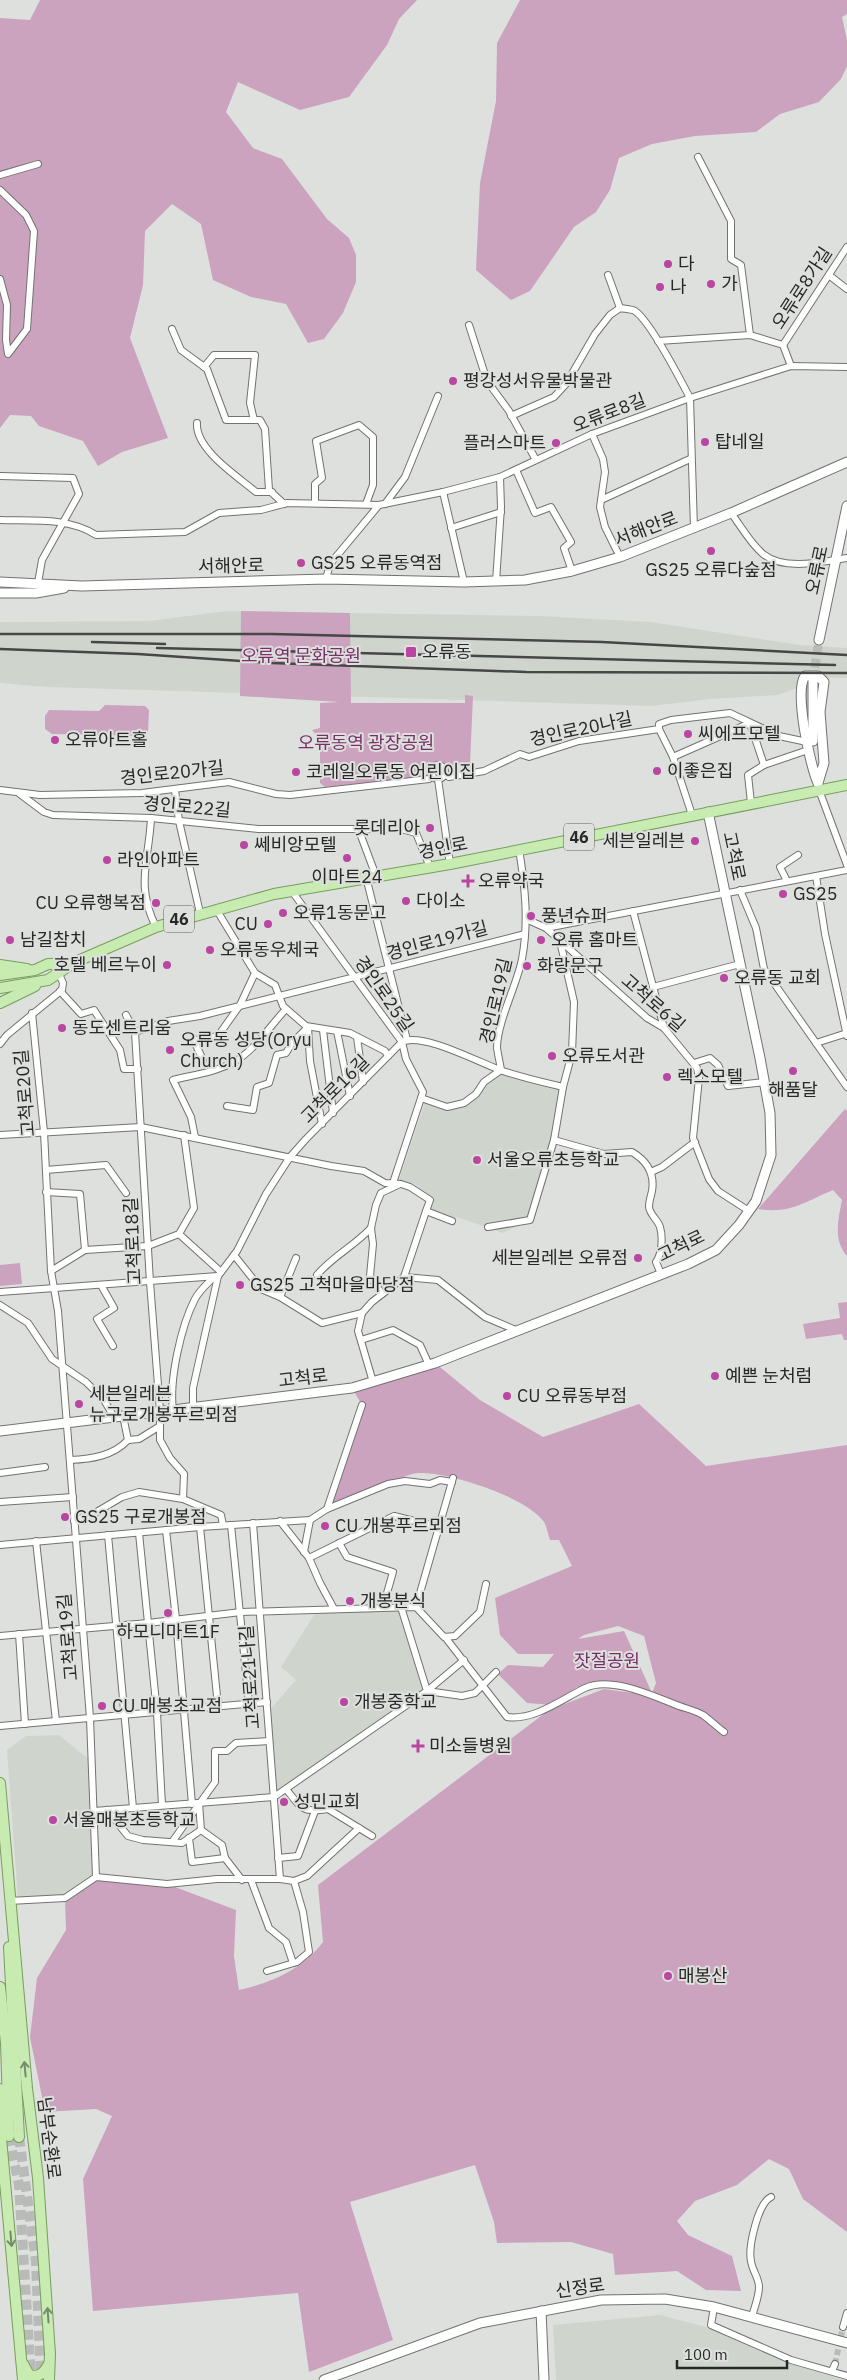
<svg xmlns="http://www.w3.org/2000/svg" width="847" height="2380" font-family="'IBM Plex Sans','Noto Sans KR',sans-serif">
<rect width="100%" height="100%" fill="#dee0dd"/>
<g fill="#cfd5cc">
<polygon points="226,611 541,616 651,622 799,645 847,648 847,678 798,677 797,688 778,695 711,699 651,706 47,687 0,683 0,622 150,621"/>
<polygon points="501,1070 565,1089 530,1220 503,1233 457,1217 453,1220 429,1211 432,1199 415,1184 399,1180 425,1102 447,1107 464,1103 484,1082 488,1074"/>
<polygon points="401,1607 427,1691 274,1797 267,1713 296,1680 281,1667 318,1609"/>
<polygon points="59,1735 92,1762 96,1877 65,1898 18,1900 7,1750 26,1736"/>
<polygon points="660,2315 729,2333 791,2359 847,2376 847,2380 556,2380 553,2325"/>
</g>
<g fill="#cba3bf" fill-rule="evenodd">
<polygon points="40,0 417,0 399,19 387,45 349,97 300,110 238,82 226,112 253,148 282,159 327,219 349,238 356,255 356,282 343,313 324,339 308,343 286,304 251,297 213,280 201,224 172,204 145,231 143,285 130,338 168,438 122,452 98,466 83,441 39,426 31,416 10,415 0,428 0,18 30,20"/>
<polygon points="520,0 847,0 847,14 842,17 847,40 847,66 841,79 819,102 780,114 756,132 695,136 652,144 619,158 610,190 596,212 574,227 530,291 511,300 476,270 480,183 496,101 497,43"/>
<polygon points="241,611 350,613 351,703 465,703 465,695 473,696 470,764 446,767 441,763 434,763 428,769 428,776 325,787 320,783 320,739 312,730 320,728 320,703 339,702 240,696"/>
<polygon points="105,705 145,706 149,710 148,733 144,736 52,734 45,729 45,716 49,710 99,711"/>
<path d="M 845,1109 L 847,1111 L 847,1256 C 833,1240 838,1220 842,1200 L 833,1190 C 804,1202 791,1214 758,1209 Z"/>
<polygon points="20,1263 22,1284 0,1286 0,1265"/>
<polygon points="847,1302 847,1340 844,1340 842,1334 806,1339 803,1324 840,1318 838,1303"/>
<path d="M 435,1363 L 480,1400 L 543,1437 L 639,1404 L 706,1466 L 847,1445 L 847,2232 L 803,2199 L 789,2169 L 769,2159 L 737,2185 L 695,2201 L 677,2221 L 688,2235 L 732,2256 L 741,2291 L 706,2290 L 677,2271 L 615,2275 L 613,2254 L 571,2242 L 497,2243 L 494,2222 L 475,2165 L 350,2202 L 393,2340 L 309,2372 L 298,2293 L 93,2311 L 83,2179 L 112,2116 L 96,2109 L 45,2112 L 30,2037 L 37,1978 L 66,1930 L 65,1898 L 96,1877 L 167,1884 L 236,1910 L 234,1956 L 239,1990 C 271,1983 303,1969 323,1942 L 318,1885 L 549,1710 L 604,1689 L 641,1694 L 614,1687 L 577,1687 L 553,1705 L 527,1703 L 498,1674 L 508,1665 L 543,1667 L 554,1654 L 518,1654 L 500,1635 L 495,1598 L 572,1566 L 559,1540 L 550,1540 C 548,1535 547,1527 544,1522 C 527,1497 449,1472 419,1473 C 413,1473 406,1476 401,1478 C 375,1486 352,1497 327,1509 L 362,1405 L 352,1388 ZM 618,1626 L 644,1636 L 656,1683 L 652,1693 L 624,1631 L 578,1639 L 584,1635 Z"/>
</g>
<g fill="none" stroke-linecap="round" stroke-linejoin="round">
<polyline stroke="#b9bbb9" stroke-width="6" stroke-dasharray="6 3" stroke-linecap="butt" points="835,2364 843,2327"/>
<polyline stroke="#b9bbb9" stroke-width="9" stroke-dasharray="9 4.5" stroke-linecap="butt" points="813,681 819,640"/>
<g stroke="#b9bbb9" stroke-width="10" stroke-dasharray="10 5" stroke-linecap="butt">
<polyline points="9,2136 19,2185 31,2379"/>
<polyline points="19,2137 36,2262 41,2380"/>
</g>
<g stroke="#727371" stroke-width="8">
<g id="street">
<polyline points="698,157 731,221 731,259 741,265 750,335"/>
<polyline points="0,175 38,164"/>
<polyline points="0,190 26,215 34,231 27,329 8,354 6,340 7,305 0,279"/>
<polyline points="608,275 620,308"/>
<polyline points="830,276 847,289"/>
<polyline points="469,325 487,381 509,411 536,460"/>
<polyline points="172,329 181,350 207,369 226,420 260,420 265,429 269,490 284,504"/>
<polyline points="658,341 750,335 783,345 791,366"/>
<polyline points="783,345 847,247"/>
<polyline points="204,367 214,355 255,355 250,403 254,420"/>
<polyline points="690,398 694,529"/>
<path d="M 511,416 L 554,397 L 566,384 L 595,334 L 610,315 L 620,308 C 624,309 631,309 635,311 C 651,322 680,379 690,398"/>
<path d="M 197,423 C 195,449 237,476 256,492 L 272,492"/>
<polyline points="592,434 603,459 605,472 600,507 605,527 620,557"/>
<polyline points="516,470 535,513 551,507 571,542 564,548 572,571"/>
<polyline points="0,476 73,478 79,494 42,560 38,583"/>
<polyline points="443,492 464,582"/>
<polyline points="601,500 690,459"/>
<polyline points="315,502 315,484 322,478 316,441 359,425 373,437 373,485 366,504"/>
<polyline points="385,504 405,477 438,396"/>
<path d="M 731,513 C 741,526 750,543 763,554 C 784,571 822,562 847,558"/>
<path d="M 0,520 C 32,521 68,517 96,535 L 185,532 L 219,513 L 261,510 L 287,503 L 379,505 L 443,492 L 500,477 L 592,434 L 690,398 L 791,366 L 847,367"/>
<polyline points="451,528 501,512"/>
<polyline points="326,579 330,564 379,505"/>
<polyline points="496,582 501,507 500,477"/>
<polyline points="659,729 673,757 692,815"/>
<polyline points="673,757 750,723 764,765"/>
<circle cx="438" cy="772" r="7"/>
<polyline points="445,774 449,777 484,771 520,754 529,757 579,741 659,729 659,724 671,720 730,713 779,736 807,742"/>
<polyline points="438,779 450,864"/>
<polyline points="0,790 40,795 142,793 229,782 276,794 290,795 429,779 432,775"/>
<polyline points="175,790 179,821 200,913"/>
<polyline points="819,790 847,865"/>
<polyline points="20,794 44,812 53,815 151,818 258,829 401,829 416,833 430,867"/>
<polyline points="751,803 748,775 764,765 808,750"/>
<path d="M 151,818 C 149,861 135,885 156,927"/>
<polyline points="358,828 376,876"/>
<polyline points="816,876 825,934 847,1036"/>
<polyline points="366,877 407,1040"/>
<polyline points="787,881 780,867 798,855"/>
<polyline points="291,890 402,1042 406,1059 423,1092 393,1183"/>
<polyline points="740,890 756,928 764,969 847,1087"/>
<polyline points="216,909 255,973 275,985 283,1006 306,1026 350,1033 385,1051 388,1056"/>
<polyline points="633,911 664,1028"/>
<polyline points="526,919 546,928 647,1018 664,1028 697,1068 699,1078 693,1138 709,1179 718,1191 749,1211"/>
<polyline points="546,928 847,870"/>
<polyline points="653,987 740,964"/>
<polyline points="60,991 81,1014 94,1010 120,1050 124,1069 138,1069"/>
<polyline points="32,1013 44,1132 51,1271 58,1311 90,1718 96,1877"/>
<polyline points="126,1015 135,1032"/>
<polyline points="308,1027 310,1061 322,1124"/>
<polyline points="323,1030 333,1113"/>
<polyline points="337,1031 350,1096"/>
<polyline points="357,1037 363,1082"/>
<polyline points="816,1043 847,1033"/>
<polyline points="0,1044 7,1035 62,990 63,983 59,974"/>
<polyline points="203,1060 195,1043 196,1040 218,1036 240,1005 255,973"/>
<polyline points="694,1063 710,1058 718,1065 728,1086 765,1082"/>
<path d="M 421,1098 L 447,1107 L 464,1103 L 476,1094 L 484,1082 L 501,1070 C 500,1063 498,1055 497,1048 C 497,1022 517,985 522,959 C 529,922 525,886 519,849"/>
<polyline points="227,1106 253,1110 257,1087 269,1083 277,1055 286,1053 292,1043 308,1027"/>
<polyline points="0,1135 141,1127 331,1166 364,1171 385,1183 401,1184 410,1187 430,1200 426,1211 452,1221"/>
<path d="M 195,1137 L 191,1117 L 173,1080 C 193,1075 216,1072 234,1062 C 255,1050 270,1026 286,1009"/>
<path d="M 554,1140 L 604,1154 L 632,1152 C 647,1161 655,1173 652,1191 C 651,1196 649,1201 649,1207 C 650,1215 658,1220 660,1227 C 663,1237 662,1254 656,1262 L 661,1274"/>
<polyline points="46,1170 106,1165 126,1193"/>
<polyline points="651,1172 662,1167 695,1142"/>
<polyline points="46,1192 80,1194 85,1250"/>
<polyline points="488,1227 530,1220 554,1140 563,1087 572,1053 574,1002 560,941"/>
<polyline points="179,1234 221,1272"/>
<polyline points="234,1255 261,1289 280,1297 322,1323 362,1313"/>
<polyline points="51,1271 85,1250 148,1246 179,1234 194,1208 184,1135"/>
<path d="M 317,1275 C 333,1256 353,1247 371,1228"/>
<polyline points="404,1277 438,1280 485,1317 518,1331"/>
<polyline points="101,1285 114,1308 97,1319 113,1346"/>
<polyline points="0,1292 218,1276"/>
<polyline points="382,1294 370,1276 373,1244 371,1228 376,1205 381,1193 400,1184"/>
<polyline points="280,1297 296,1258"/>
<polyline points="0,1305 28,1323 52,1359 86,1382 104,1400 114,1417"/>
<polyline points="361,1340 393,1330 420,1345 429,1365"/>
<polyline points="373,1382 358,1331 362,1313 372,1302 404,1277 426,1211"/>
<path d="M 193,1407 L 193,1388 L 218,1276 L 237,1251 L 266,1194 L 290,1157 L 306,1139 L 402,1042 C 422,1032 478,1062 500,1070 C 520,1077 542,1082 563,1087"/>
<path d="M 173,1410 C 169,1380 181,1326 195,1299 C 199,1291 207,1284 213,1278"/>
<polyline points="128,1440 139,1439 160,1426"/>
<path d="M 70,1460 C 92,1459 113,1456 128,1440 L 123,1416"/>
<polyline points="0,1473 45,1467"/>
<polyline points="183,1499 184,1474 170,1458 160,1440 160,1411 150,1282 135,1032 168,1021 200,1016 525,934"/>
<polyline points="0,1502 73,1497"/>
<polyline points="327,1509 362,1405"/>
<polyline points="74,1521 93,1514 122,1497 139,1492 183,1499 221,1515 223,1525"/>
<polyline points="280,1521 309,1558 320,1583 334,1609"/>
<polyline points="253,1523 280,1879"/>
<polyline points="231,1525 249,1703"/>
<polyline points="200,1527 218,1706"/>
<polyline points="166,1530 176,1619 192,1804"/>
<polyline points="139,1533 157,1713 162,1805"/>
<polyline points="108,1535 133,1808"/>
<polyline points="36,1541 56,1721"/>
<polyline points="339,1543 347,1557 393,1572 383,1607"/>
<polyline points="0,1545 200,1527 310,1520 327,1509 388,1484 405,1481 430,1484 440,1480 452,1482"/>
<polyline points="304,1552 310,1520"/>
<polyline points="309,1558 394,1516 439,1527"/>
<polyline points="416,1607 453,1478"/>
<polyline points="19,1634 25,1724"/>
<polyline points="0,1636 148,1623 241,1612 416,1607 444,1637 455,1636 480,1612 486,1584"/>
<path d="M 445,1637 L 507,1717 C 534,1721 562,1699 585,1688 C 610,1676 651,1695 674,1704 C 683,1708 695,1710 703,1715 C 710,1720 717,1727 724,1732"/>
<polyline points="427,1691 462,1696 475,1693 496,1672"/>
<polyline points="427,1691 464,1660"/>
<polyline points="0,1726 267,1702"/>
<path d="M 286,1789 C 302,1809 302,1813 328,1809 L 372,1836"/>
<polyline points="199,1803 201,1830"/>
<polyline points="107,1810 128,1836 143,1840 182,1843 201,1830 222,1845 225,1858 242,1880"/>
<polyline points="94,1811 274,1797 427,1691 401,1607"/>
<polyline points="189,1838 192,1862 225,1858"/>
<polyline points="172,1842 215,1782 215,1751 227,1751 236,1743 269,1741"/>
<polyline points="278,1858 298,1856 315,1811"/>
<polyline points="251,1880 269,1928 286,1942 293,1963"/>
<polyline points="294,1881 307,1876 359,1828"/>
<polyline points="9,1901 65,1898 96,1877 167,1884 217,1879 280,1879 294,1881 303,1912 309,1952 297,1962 267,1971"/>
<polyline points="714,2307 711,2325 791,2360 847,2376"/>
<path d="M 752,2317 C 754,2308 759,2297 759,2287 C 759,2278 752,2270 751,2261 C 748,2247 758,2203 771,2197"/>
<polyline points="843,2327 847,2313"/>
<polyline points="832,2371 835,2364"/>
</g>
</g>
<g stroke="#727371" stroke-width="11">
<g id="secondary">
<polyline points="0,582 82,586 326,579 464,582 525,580 572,571 620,557 731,513 847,462"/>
<polyline points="0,593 36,593 64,588"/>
<polyline points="819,640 847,506"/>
<path d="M 805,676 L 818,676 L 824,682 L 820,712 L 824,763 L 818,783 C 810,766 794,691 805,676 Z"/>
<polyline points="813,741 813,681"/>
<polyline points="0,1431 352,1388 435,1363 688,1264 716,1250 739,1225 756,1201 771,1155 770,1113 760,1058 708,812"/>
<polyline points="541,2311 544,2380"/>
<polyline points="324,2380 480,2323 601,2300 665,2299 714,2307 847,2343"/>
</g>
</g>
<g stroke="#779e5e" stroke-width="12">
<g id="primary">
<polyline points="0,965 27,969"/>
<polyline points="0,975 35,970 48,964 73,963"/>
<polyline points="0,988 48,980 73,963 156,927 274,894 450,864 847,785"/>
<polyline points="0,1003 35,986"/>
<polyline points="0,1783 27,2088 38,2178 50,2354 49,2380"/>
<polyline points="9,1947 19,2137"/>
<polyline points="0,1987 6,2043 9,2136"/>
<polyline points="0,2089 1,2138 23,2380"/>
<path d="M 23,2364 L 29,2375 C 39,2378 44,2373 49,2364"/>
</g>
</g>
<use href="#street" stroke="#fff" stroke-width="6"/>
<use href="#secondary" stroke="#fff" stroke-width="9"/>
<use href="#primary" stroke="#c7ebb0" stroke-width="10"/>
<g stroke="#464746" stroke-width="2.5">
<polyline points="0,634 272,634 602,642 847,655"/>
<polyline points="92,642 165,644"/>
<polyline points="157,648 835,665"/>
<polyline points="0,649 138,654 272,663 526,672 847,673"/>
</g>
</g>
<defs><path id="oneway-shaft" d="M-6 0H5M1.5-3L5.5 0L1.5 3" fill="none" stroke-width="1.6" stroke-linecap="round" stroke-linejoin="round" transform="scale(1.25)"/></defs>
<g stroke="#778a6c">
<use href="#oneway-shaft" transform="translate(25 2069) rotate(-95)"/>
<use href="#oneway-shaft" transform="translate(11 2239) rotate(85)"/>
<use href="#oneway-shaft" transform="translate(48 2315) rotate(-94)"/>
</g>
<g fill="#b946a1" stroke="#dee0dd" stroke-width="2">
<circle cx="668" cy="264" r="5"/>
<circle cx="711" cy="284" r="5"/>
<circle cx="660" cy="287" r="5"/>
<circle cx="453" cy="381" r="5"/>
<circle cx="705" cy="442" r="5"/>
<circle cx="556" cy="443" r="5"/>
<circle cx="711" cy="551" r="5"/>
<circle cx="301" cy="563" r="5"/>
<rect x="405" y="646" width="12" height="12" rx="2.5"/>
<circle cx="688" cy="734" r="5"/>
<circle cx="55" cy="740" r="5"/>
<circle cx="657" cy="771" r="5"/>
<circle cx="296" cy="772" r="5"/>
<circle cx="430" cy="828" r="5"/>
<circle cx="695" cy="841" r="5"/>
<circle cx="244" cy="845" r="5"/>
<circle cx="347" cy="858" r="5"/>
<circle cx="107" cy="860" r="5"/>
<path d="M465.5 873.5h5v5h5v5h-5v5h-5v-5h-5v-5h5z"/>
<circle cx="783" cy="894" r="5"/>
<circle cx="406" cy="901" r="5"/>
<circle cx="156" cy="903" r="5"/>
<circle cx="283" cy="913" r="5"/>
<circle cx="531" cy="916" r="5"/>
<circle cx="268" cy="924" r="5"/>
<circle cx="10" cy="940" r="5"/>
<circle cx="541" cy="940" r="5"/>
<circle cx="210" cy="950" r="5"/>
<circle cx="167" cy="965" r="5"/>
<circle cx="527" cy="966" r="5"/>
<circle cx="724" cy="978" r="5"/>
<circle cx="62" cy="1028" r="5"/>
<circle cx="170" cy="1050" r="5"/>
<circle cx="552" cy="1056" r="5"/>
<circle cx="793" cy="1071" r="5"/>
<circle cx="667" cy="1077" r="5"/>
<circle cx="477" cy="1160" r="5"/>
<circle cx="638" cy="1258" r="5"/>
<circle cx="240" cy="1285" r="5"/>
<circle cx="715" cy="1376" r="5"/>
<circle cx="507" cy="1396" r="5"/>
<circle cx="79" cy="1404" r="5"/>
<circle cx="65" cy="1517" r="5"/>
<circle cx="325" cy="1526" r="5"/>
<circle cx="350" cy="1601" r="5"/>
<circle cx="168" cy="1613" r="5"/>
<circle cx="344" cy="1702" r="5"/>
<circle cx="102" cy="1706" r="5"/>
<path d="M415.5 1738.5h5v5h5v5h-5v5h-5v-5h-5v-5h5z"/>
<circle cx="284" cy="1802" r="5"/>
<circle cx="53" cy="1820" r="5"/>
<circle cx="668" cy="1976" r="5"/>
</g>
<g text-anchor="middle" stroke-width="4" stroke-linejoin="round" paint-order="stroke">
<g fill="#dee0dd" stroke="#5e5f5e" stroke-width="1">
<rect x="564" y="823.5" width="30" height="27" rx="4"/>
<rect x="164" y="905.5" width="30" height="27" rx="4"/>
</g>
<g font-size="16" font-weight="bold" fill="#272827">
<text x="579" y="843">46</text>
<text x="179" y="925">46</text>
</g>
<g font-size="18" fill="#272827" stroke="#dee0dd" text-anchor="start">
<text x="678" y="270">다</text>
<text x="721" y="290">가</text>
<text x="670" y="293">나</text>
<text x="463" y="387">평강성서유물박물관</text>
<text x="715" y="448">탑네일</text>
<text x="546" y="449" text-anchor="end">플러스마트</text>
<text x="311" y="569">GS25 오류동역점</text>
<text x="711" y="576" text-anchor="middle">GS25 오류다숲점</text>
<text x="422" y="658">오류동</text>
<text x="698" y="740">씨에프모텔</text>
<text x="65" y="746">오류아트홀</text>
<text x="667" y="777">이좋은집</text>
<text x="306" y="778">코레일오류동 어린이집</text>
<text x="420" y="834" text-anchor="end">롯데리아</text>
<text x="685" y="847" text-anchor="end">세븐일레븐</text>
<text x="254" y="851">쎄비앙모텔</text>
<text x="117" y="866">라인아파트</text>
<text x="347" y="883" text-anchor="middle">이마트24</text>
<text x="478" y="887">오류약국</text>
<text x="793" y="900">GS25</text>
<text x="416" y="907">다이소</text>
<text x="146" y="909" text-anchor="end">CU 오류행복점</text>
<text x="293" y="919">오류1동문고</text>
<text x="541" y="922">풍년슈퍼</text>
<text x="258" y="930" text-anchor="end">CU</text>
<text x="20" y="946">남길참치</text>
<text x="551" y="946">오류 홈마트</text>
<text x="220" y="956">오류동우체국</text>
<text x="157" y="971" text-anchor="end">호텔 베르누이</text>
<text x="537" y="972">화랑문구</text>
<text x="734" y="984">오류동 교회</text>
<text x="72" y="1034">동도센트리움</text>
<text x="180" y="1046">오류동 성당(Oryu<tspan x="180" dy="21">Church)</tspan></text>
<text x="562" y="1062">오류도서관</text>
<text x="677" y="1083">렉스모텔</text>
<text x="793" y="1096" text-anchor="middle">해품달</text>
<text x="487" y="1166">서울오류초등학교</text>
<text x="628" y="1264" text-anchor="end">세븐일레븐 오류점</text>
<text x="250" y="1291">GS25 고척마을마당점</text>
<text x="725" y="1382">예쁜 눈처럼</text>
<text x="89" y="1400">세븐일레븐<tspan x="89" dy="21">뉴구로개봉푸르뫼점</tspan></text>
<text x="517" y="1402">CU 오류동부점</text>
<text x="75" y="1523">GS25 구로개봉점</text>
<text x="335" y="1532">CU 개봉푸르뫼점</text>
<text x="360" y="1607">개봉분식</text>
<text x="168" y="1638" text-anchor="middle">하모니마트1F</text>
<text x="354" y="1708">개봉중학교</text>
<text x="112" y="1712">CU 매봉초교점</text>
<text x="429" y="1752">미소들병원</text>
<text x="294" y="1808">성민교회</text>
<text x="63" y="1826">서울매봉초등학교</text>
<text x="678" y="1982">매봉산</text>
</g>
<g font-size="18" fill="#272827" stroke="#dee0dd">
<text transform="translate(802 288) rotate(-57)" y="6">오류로8가길</text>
<text transform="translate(609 413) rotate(-21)" y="6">오류로8길</text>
<text transform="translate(646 529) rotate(-21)" y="6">서해안로</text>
<text transform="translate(231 566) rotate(-1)" y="6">서해안로</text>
<text transform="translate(817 570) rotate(-78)" y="6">오류로</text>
<text transform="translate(581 729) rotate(-12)" y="6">경인로20나길</text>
<text transform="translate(172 773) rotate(-6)" y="6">경인로20가길</text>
<text transform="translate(187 807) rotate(5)" y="6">경인로22길</text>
<text transform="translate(443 848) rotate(-11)" y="6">경인로</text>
<text transform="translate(734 856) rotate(78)" y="6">고척로</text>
<text transform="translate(437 941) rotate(-15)" y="6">경인로19가길</text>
<text transform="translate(384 994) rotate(55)" y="6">경인로25길</text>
<text transform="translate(496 1001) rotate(-77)" y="6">경인로19길</text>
<text transform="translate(653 1003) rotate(41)" y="6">고척로6길</text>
<text transform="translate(335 1089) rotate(-45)" y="6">고척로16길</text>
<text transform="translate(25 1093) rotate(-95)" y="6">고척로20길</text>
<text transform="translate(133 1241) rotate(-93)" y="6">고척로18길</text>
<text transform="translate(681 1246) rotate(-26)" y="6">고척로</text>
<text transform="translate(303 1378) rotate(-7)" y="6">고척로</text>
<text transform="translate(68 1637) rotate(-95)" y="6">고척로19길</text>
<text transform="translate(250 1677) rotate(-94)" y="6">고척로21나길</text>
<text transform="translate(49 2138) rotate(83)" y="6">남부순환로</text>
<text transform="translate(580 2288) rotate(-8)" y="6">신정로</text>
</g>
<g font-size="18" fill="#783069" stroke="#dee0dd">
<text x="301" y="662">오류역 문화공원</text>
<text x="366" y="749">오류동역 광장공원</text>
<text x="607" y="1667">잣절공원</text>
</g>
</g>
<path d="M677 2360v8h110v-8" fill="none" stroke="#272827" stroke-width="2.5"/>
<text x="684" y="2360" font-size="15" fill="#272827" stroke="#dee0dd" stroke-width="4" paint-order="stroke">100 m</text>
</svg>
